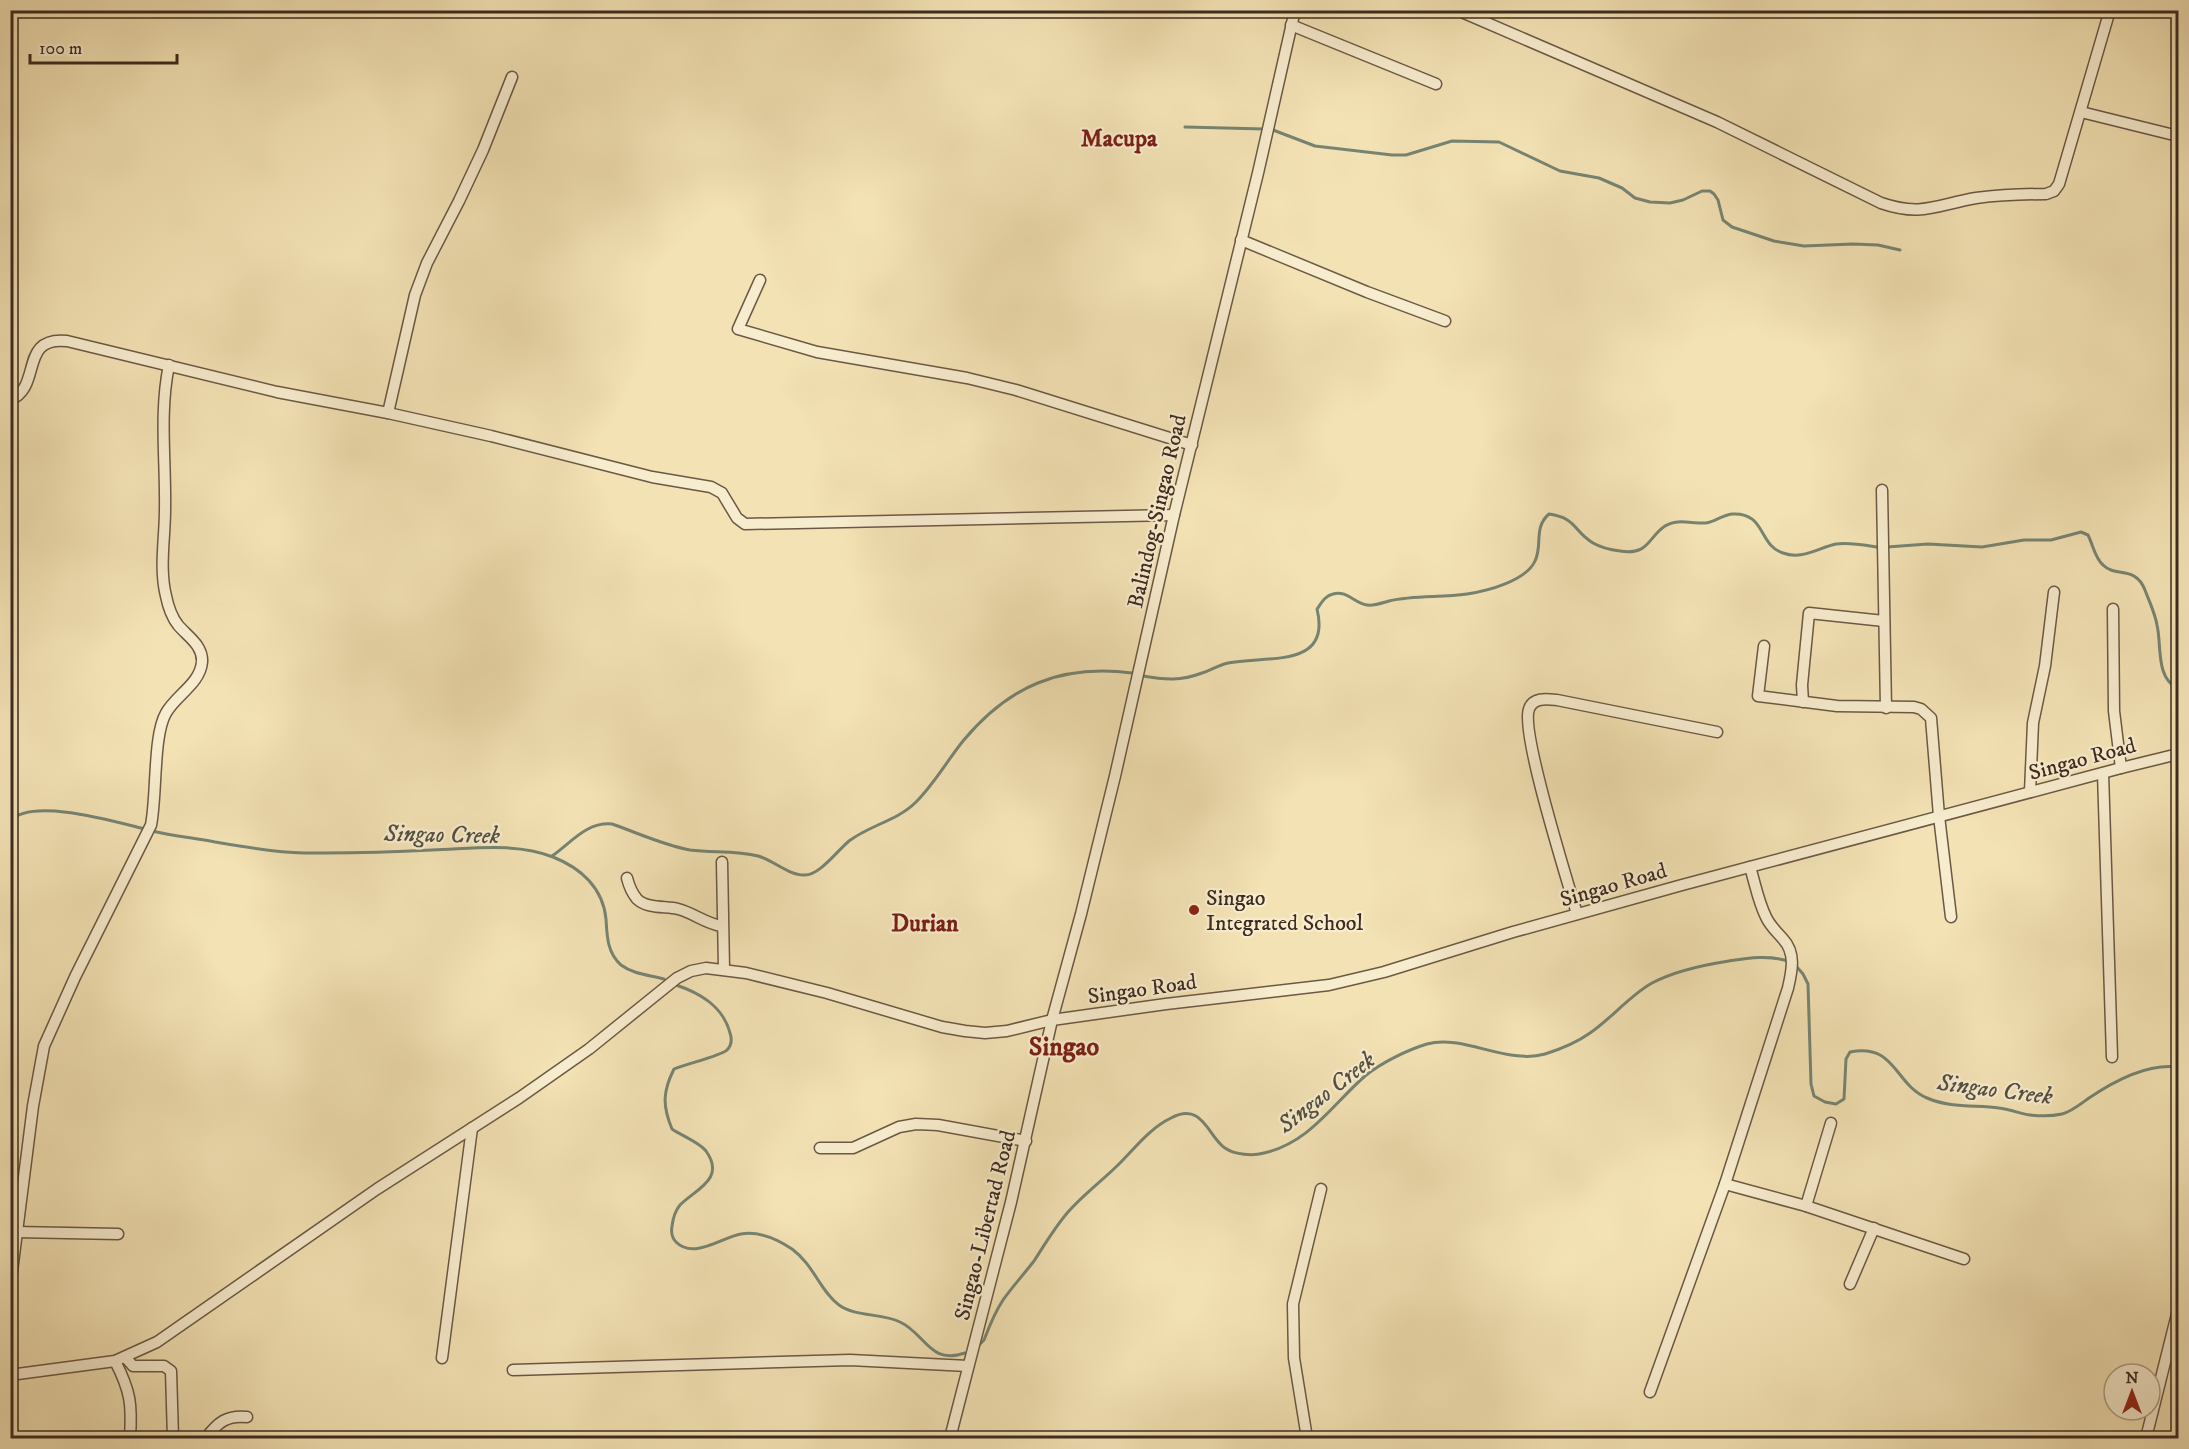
<svg xmlns="http://www.w3.org/2000/svg" width="2189" height="1449" font-family="'IM FELL DW Pica',serif">
<rect width="100%" height="100%" fill="#f3e2b4"/>
<filter id="stains"><feTurbulence type="fractalNoise" baseFrequency=".00333" numOctaves="4"/><feColorMatrix values="0 0 0 0 .2 0 0 0 0 .09 0 0 0 0 .02 0 0 0 .5 -.17"/></filter>
<radialGradient id="worn" r=".72"><stop offset=".6" stop-color="#630" stop-opacity="0"/><stop offset="1" stop-color="#630" stop-opacity=".3"/></radialGradient>
<g fill="none" stroke-linecap="round" stroke-linejoin="round">
<g stroke="#768472" stroke-width="3">
<polyline points="1185,127 1264,129"/>
<polyline points="1273,130 1315,146 1392,155 1406,155 1452,141 1499,142 1560,171 1599,178 1622,188 1635,198 1650,202 1670,203 1683,200 1702,191 1710,191 1714,194 1718,200 1723,220 1732,227 1774,241 1804,246 1853,244 1878,245 1900,250"/>
<path d="M 1887,547 L 1928,544 L 1982,547 L 2024,540 L 2051,540 L 2081,532 L 2088,535 C 2093,545 2095,558 2103,565 C 2116,578 2135,565 2145,590 C 2149,601 2155,613 2157,625 C 2162,646 2155,677 2178,689"/>
<path d="M 1143,676 C 1165,680 1181,681 1202,673 C 1211,670 1219,665 1228,663 C 1264,655 1332,670 1317,609 C 1322,602 1325,596 1333,594 C 1347,590 1354,603 1367,605 C 1374,606 1382,603 1389,601 C 1415,595 1441,598 1467,594 C 1487,591 1526,581 1535,561 C 1543,545 1533,528 1549,514 C 1577,518 1573,531 1593,543 C 1600,547 1612,550 1620,551 C 1649,556 1648,537 1665,526 C 1677,518 1692,524 1706,523 C 1715,522 1722,515 1732,514 C 1766,512 1758,545 1783,553 C 1802,560 1818,548 1836,544 C 1849,542 1864,545 1877,547"/>
<path d="M 10,821 C 32,797 116,822 145,829"/>
<path d="M 152,831 C 173,836 194,838 215,842 C 251,848 285,854 323,853 C 359,853 395,852 432,850 C 471,849 516,842 553,857 C 581,868 603,888 606,919 C 607,935 607,953 621,965 C 633,974 649,975 664,979"/>
<path d="M 552,856 C 572,842 586,822 612,824 C 638,833 663,845 690,850 C 713,853 736,850 758,856 C 773,860 788,875 804,875 C 819,876 837,851 849,841 C 870,825 897,821 916,802 C 934,784 947,761 963,741 C 1009,686 1060,664 1132,673"/>
<path d="M 1796,966 L 1803,974 L 1808,984 L 1811,1084 L 1814,1096 L 1825,1102 L 1836,1104 L 1844,1099 L 1846,1059 L 1850,1052 C 1896,1043 1894,1084 1927,1098 C 1950,1108 1975,1105 1999,1108 C 2010,1109 2020,1114 2030,1115 C 2039,1116 2053,1116 2062,1114 C 2071,1112 2082,1103 2089,1098 C 2114,1081 2148,1063 2178,1067"/>
<path d="M 676,985 C 700,993 723,1006 730,1033 C 732,1039 732,1045 727,1050 C 721,1056 685,1064 674,1069 C 663,1091 662,1105 672,1129 C 682,1136 699,1142 706,1151 C 726,1179 696,1189 680,1205 C 675,1211 673,1218 672,1226 C 671,1232 671,1237 676,1242 C 694,1260 722,1237 741,1234 C 759,1231 777,1239 792,1249 C 814,1265 820,1291 839,1305 C 855,1317 882,1313 900,1322 C 926,1334 929,1365 965,1353"/>
<path d="M 979,1345 L 984,1340 C 989,1327 995,1312 1003,1300 C 1013,1286 1024,1274 1034,1261 C 1045,1244 1055,1227 1068,1212 C 1084,1194 1103,1180 1119,1164 C 1135,1148 1150,1128 1171,1118 C 1203,1101 1208,1137 1225,1148 C 1235,1155 1253,1156 1264,1153 C 1309,1143 1332,1105 1365,1076 C 1381,1063 1407,1050 1427,1044 C 1463,1034 1507,1065 1545,1054 C 1561,1049 1576,1043 1590,1033 C 1612,1018 1629,996 1652,983 C 1675,971 1703,965 1729,961 C 1749,958 1768,955 1788,961"/>
</g>
<g stroke="#6a5945" stroke-width="13">
<g id="minor">
<path d="M 1457,10 L 1717,122 L 1881,203 C 1922,217 1936,205 1976,198 C 1999,195 2022,194 2046,194 L 2054,191 L 2059,184 L 2110,10"/>
<polyline points="1291,25 1436,84"/>
<polyline points="2081,112 2178,136"/>
<polyline points="1241,240 1367,292 1445,321"/>
<polyline points="760,280 738,329 817,352 967,378 1016,390 1192,445"/>
<path d="M 10,400 C 43,387 18,336 67,341 L 277,392 L 388,413 L 491,436 L 652,477 L 711,487 L 722,493 L 737,518 L 745,524 L 1174,515"/>
<polyline points="388,413 415,295 427,263 459,201 483,150 512,77"/>
<polyline points="1882,490 1886,708"/>
<polyline points="2113,609 2114,711 2121,768"/>
<polyline points="1764,646 1758,696 1837,706 1914,707 1921,709 1931,718 1939,816 1951,917"/>
<polyline points="1803,702 1802,685 1809,613 1884,621"/>
<polyline points="2103,773 2112,1057"/>
<polyline points="2030,792 2033,723 2045,666 2054,592"/>
<polyline points="722,862 724,969"/>
<path d="M 627,878 C 629,886 632,893 637,899 C 647,909 666,906 678,909 C 694,913 706,924 722,926"/>
<path d="M 1577,914 C 1568,882 1520,732 1529,709 C 1533,697 1547,699 1557,700 L 1717,732"/>
<polyline points="820,1148 853,1148 899,1127 916,1124 938,1125 1026,1141"/>
<polyline points="1725,1184 1806,1206 1964,1259"/>
<polyline points="1806,1206 1831,1123"/>
<polyline points="16,1232 118,1234"/>
<polyline points="1850,1284 1874,1228"/>
<path d="M 10,1287 L 33,1106 L 44,1046 L 75,977 L 151,825 C 157,795 153,735 166,713 C 176,695 200,684 202,662 C 203,645 187,636 178,625 C 171,616 168,606 166,596 C 159,568 165,538 165,510 C 166,461 159,413 169,365"/>
<polyline points="126,1358 133,1366 164,1366 171,1371 173,1438"/>
<polyline points="442,1358 472,1128"/>
<path d="M 115,1361 C 131,1392 132,1405 130,1438"/>
<polyline points="513,1370 850,1360 968,1366"/>
<polyline points="10,1375 115,1361 157,1342 377,1189 519,1098 589,1049 677,978 691,971 706,968 746,973 827,993 942,1027 965,1031 985,1033 1007,1031 1052,1020 1166,1004 1329,985 1384,972 1513,932 1682,885 2121,768 2178,754"/>
<path d="M 1650,1392 L 1725,1184 L 1788,988 C 1792,971 1796,953 1783,939 C 1777,932 1770,926 1766,917 C 1758,901 1755,883 1750,867"/>
<path d="M 206,1438 C 218,1422 227,1415 247,1417"/>
<polyline points="950,1438 1011,1202 1052,1020 1081,914 1115,776 1174,515 1258,173 1295,10"/>
<polyline points="1307,1438 1294,1358 1293,1304 1321,1189"/>
<polyline points="2146,1438 2178,1310"/>
</g>
</g>
<use href="#minor" stroke="#f7ecce" stroke-width="10"/>
</g>
<circle fill="#8f2418" stroke="#f7ecce" stroke-width="2" cx="1194" cy="910" r="6"/>
<g text-anchor="middle" stroke-width="4.5" stroke-linejoin="round" paint-order="stroke">
<g font-size="22" fill="#3c2b20" stroke="#f7ecce">
<text transform="translate(1156 511) rotate(-77)" y="8">Balindog-Singao Road</text>
<text transform="translate(2082 758) rotate(-15)" y="8">Singao Road</text>
<text transform="translate(1613 884) rotate(-16)" y="8">Singao Road</text>
<text transform="translate(1142 988) rotate(-8)" y="8">Singao Road</text>
<text transform="translate(984 1225) rotate(-76)" y="8">Singao-Libertad Road</text>
</g>
<g font-size="22" fill="#3c2b20" stroke="#f7ecce" text-anchor="start">
<text x="1206" y="905">Singao<tspan x="1206" dy="25">Integrated School</tspan></text>
</g>
<g font-size="24" font-weight="bold" fill="#7a1f14" stroke="#f7ecce">
<text x="1119" y="146">Macupa</text>
<text x="925" y="931">Durian</text>
</g>
<g font-size="24" font-style="italic" fill="#545042" stroke="#f7ecce">
<text transform="translate(442 834) rotate(1)" y="8">Singao Creek</text>
<text transform="translate(1995 1089) rotate(7)" y="8">Singao Creek</text>
<text transform="translate(1326 1092) rotate(-38)" y="8">Singao Creek</text>
</g>
<g font-size="26" font-weight="bold" fill="#7a1f14" stroke="#f7ecce">
<text x="1064" y="1055">Singao</text>
</g>
</g>
<rect width="2189" height="1449" fill="none" stroke="#f3e2b4" stroke-width="36"/>
<rect x="12" y="12" width="2165" height="1425" fill="none" stroke="#3c2b20" stroke-width="3"/>
<rect x="18" y="18" width="2153" height="1413" fill="none" stroke="#3c2b20" stroke-width="1.5"/>
<g transform="translate(2132 1392)"><circle r="28" fill="#f7ecce" stroke="#ac9f88" stroke-width="1.5"/>
<path d="M0-4.5L10 22L0 15L-10 22Z" fill="#8f2418"/>
<text y="-9" font-size="16" font-weight="bold" text-anchor="middle" fill="#3c2b20">N</text>
</g>
<path d="M30 54v9h147v-9" fill="none" stroke="#3c2b20" stroke-width="3"/>
<text x="39" y="54" font-size="18" fill="#3c2b20" stroke="#f7ecce" stroke-width="4.5" paint-order="stroke">100 m</text>
<rect width="100%" height="100%" filter="url(#stains)"/>
<rect width="100%" height="100%" fill="url(#worn)"/>
</svg>
